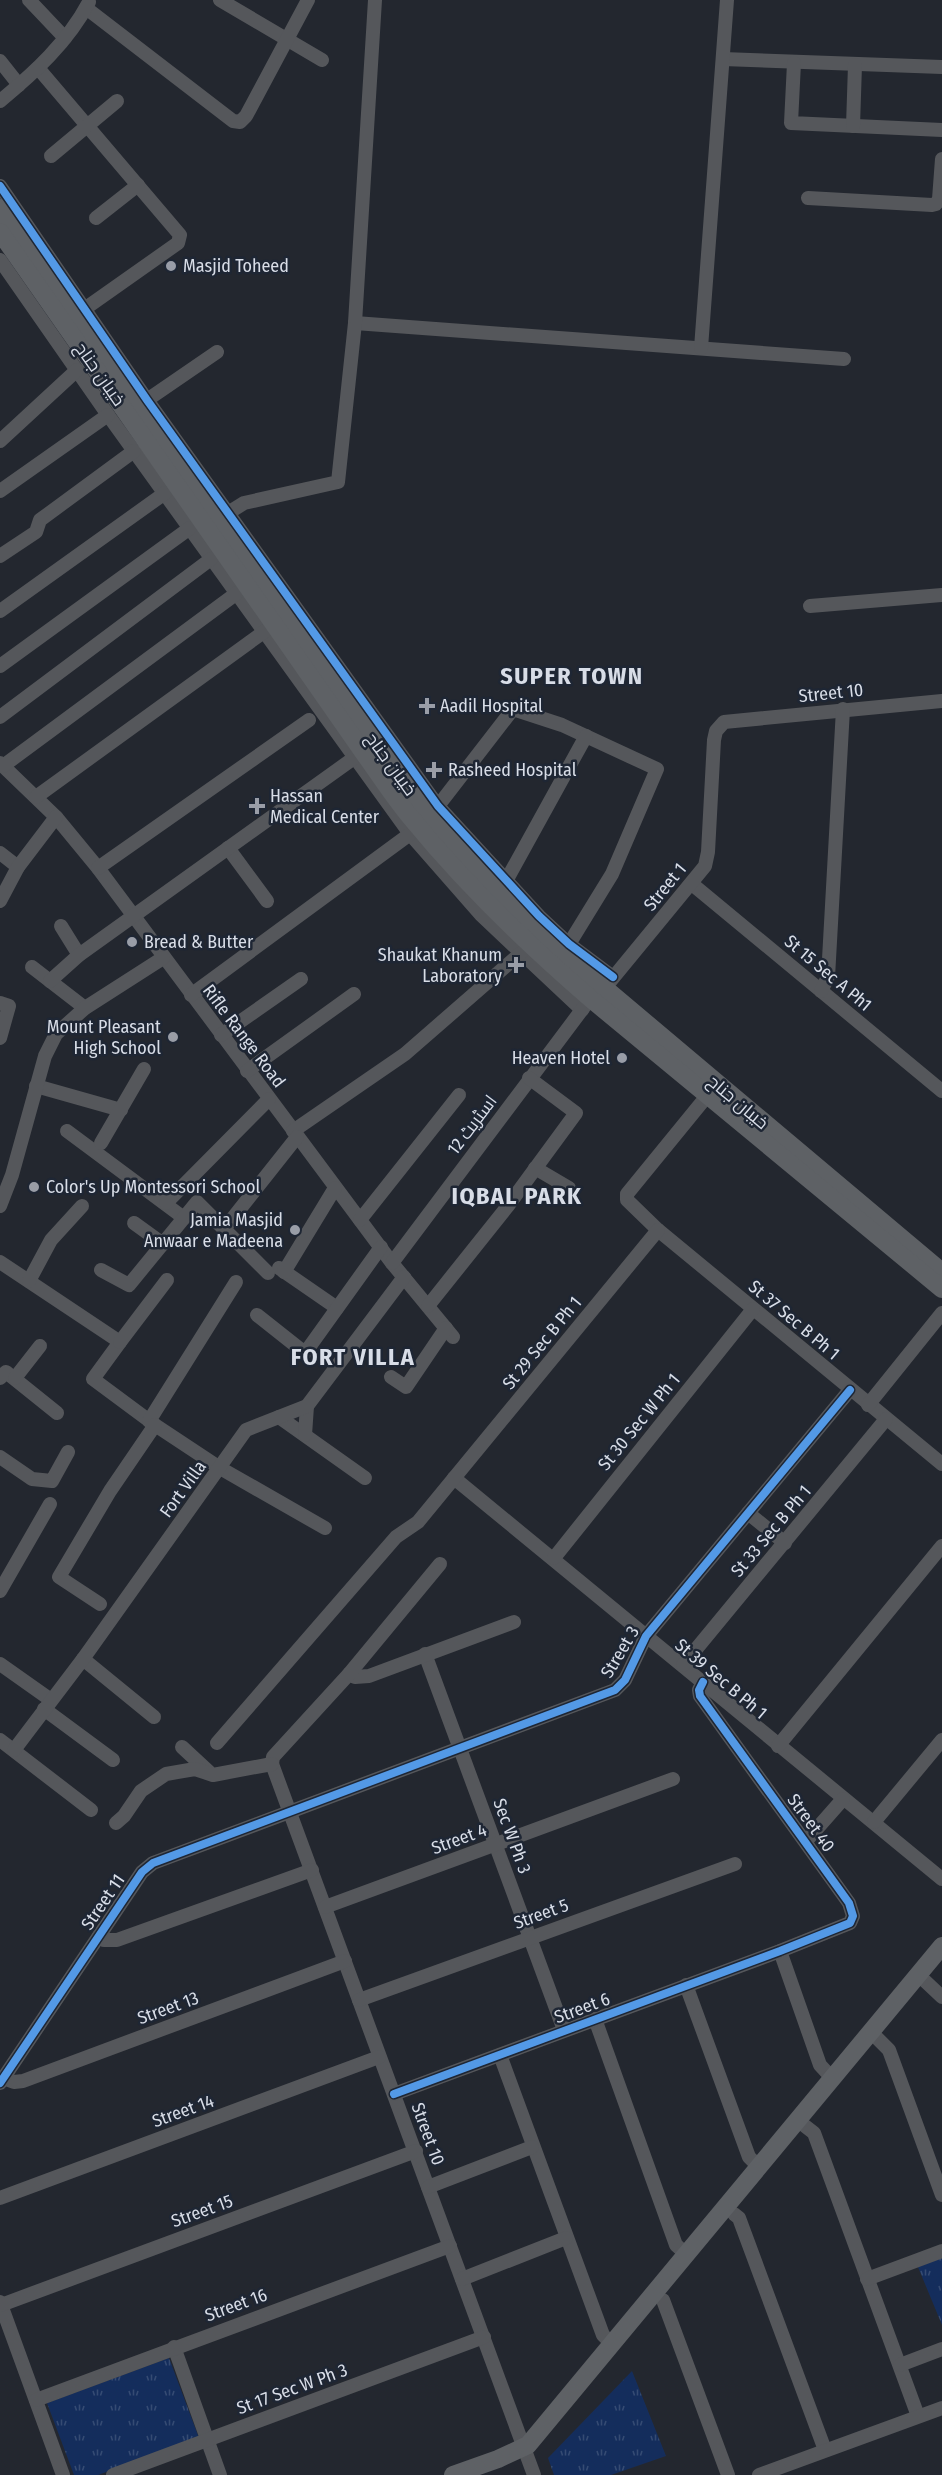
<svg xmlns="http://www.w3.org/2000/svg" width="942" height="2475" font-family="'Fira Sans Condensed',Cairo,sans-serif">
<defs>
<pattern id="grass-tufts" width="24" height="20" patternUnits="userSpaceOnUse" patternTransform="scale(1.5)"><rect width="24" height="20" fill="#142d5c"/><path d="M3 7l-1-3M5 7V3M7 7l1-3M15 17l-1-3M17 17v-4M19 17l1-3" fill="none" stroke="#354b73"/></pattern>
</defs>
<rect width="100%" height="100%" fill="#23272f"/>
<g fill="url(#grass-tufts)">
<polygon points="942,2258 942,2325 918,2267"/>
<polygon points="169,2358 199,2438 98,2475 74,2475 47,2403"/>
<polygon points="632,2371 666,2456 611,2475 554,2475 548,2458"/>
</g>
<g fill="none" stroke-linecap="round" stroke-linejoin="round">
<g stroke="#55575b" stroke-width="14">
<polyline points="29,0 65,38"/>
<polyline points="220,0 322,60"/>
<polyline points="86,8 233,121 240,122 246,116 308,0"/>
<polyline points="723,59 942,67"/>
<polyline points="0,61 19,85"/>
<polyline points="794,63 791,123 942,130"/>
<polyline points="38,68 180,235 178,243 83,310"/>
<path d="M 0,101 C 34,73 68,42 89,2"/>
<polyline points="853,126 855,65"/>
<polyline points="51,156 117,101"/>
<polyline points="0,186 147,400 438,806 539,916 569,944 613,977"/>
<polyline points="808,198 932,205 936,204 939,199 942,159"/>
<polyline points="96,218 138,185"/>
<polyline points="0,260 108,415 410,834 481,915 582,1010"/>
<polyline points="355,323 844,359"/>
<polyline points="701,348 727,0"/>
<polyline points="147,400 217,352"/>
<polyline points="0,441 77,370"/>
<polyline points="0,491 108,415"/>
<polyline points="228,513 244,503 338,482 355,323 375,0"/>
<polyline points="0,556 36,532 40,520 134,451"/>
<polyline points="810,606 942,595"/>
<polyline points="0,611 165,493"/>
<polyline points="0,666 190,528"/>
<polyline points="0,717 211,559"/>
<polyline points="0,763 56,817 98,868 392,1263 453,1337"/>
<polyline points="3,766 237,593"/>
<polyline points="36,797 265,631"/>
<polyline points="438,806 513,709 562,725 657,769 612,874 569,944"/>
<polyline points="228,848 267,901"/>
<polyline points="0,853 18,867"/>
<polyline points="98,868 309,720"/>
<polyline points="506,881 586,736"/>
<polyline points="692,884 942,1091"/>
<polyline points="0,901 18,867 56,817"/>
<polyline points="61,926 79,955"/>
<polyline points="32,967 85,1008"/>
<polyline points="50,981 79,955 354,758"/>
<polyline points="608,984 705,866 708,852 714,740 716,731 724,722 942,701"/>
<polyline points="821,991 828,977 843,709"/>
<polyline points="191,995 410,834"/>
<polyline points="0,1003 9,1006 0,1038"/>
<polyline points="221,1035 301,979"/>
<polyline points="247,1071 354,994"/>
<polyline points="36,1086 121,1110"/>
<polyline points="707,1096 627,1194 627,1200 658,1230 942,1464"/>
<polyline points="67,1131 184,1218"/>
<polyline points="293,1131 405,1054 521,953"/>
<polyline points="101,1143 144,1069"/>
<polyline points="535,1168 569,1188"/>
<polyline points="166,1203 269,1099"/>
<polyline points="0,1206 12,1175 45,1056 56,1034 85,1008 163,958"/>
<polyline points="360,1220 459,1095"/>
<polyline points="134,1223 163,1244"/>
<polyline points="224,1229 297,1137"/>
<polyline points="0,1262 120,1342 93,1379 155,1425 220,1468 325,1528"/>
<polyline points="392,1263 587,1003"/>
<polyline points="279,1268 337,1308"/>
<polyline points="101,1270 129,1285 197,1202 268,1273"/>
<polyline points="284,1272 335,1188"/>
<polyline points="29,1281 51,1240 82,1206"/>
<polyline points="428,1306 507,1207 576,1113 529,1078"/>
<polyline points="257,1315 305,1353 381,1247"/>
<polyline points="120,1342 167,1280"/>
<polyline points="391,1377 406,1387 446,1328"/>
<polyline points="0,1378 6,1372 57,1413"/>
<polyline points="15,1378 40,1346"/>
<polyline points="868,1405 942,1313"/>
<polyline points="279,1417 365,1478"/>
<polyline points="149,1421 236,1282"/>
<polyline points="305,1435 307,1406"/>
<polyline points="0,1457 32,1479 52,1481 68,1452"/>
<polyline points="454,1478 942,1879"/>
<polyline points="748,1513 785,1543"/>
<polyline points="554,1558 753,1309"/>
<polyline points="0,1591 50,1504"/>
<polyline points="100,1604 59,1577 110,1491 155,1425"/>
<polyline points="425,1654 564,2030"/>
<polyline points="83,1659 154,1717"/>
<polyline points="0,1664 51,1700"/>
<polyline points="683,1665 886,1419"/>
<polyline points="349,1674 355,1677 369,1676 514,1622"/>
<polyline points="44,1709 113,1760"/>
<polyline points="0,1740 91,1810"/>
<polyline points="217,1743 396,1537 418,1522 658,1230"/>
<polyline points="778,1746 942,1546"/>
<polyline points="182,1747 209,1772"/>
<polyline points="14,1750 83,1659 246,1430 307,1406 404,1277"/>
<polyline points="272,1764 534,2475"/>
<polyline points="272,1764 273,1757 349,1674 440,1564"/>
<polyline points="874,1822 942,1740"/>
<polyline points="116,1823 124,1816 141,1791 166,1774 195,1769 213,1775 272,1764"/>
<polyline points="806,1841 843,1799"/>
<polyline points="325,1907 673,1779"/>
<polyline points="99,1936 104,1940 117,1940 312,1870"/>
<polyline points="780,1951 820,2065 832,2078"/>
<polyline points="925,1981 942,1997"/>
<polyline points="686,1985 749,2157 758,2166"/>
<polyline points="359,2000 735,1864"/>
<polyline points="595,2019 676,2245 686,2254"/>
<polyline points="877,2038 889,2050 942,2195"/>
<polyline points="500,2055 603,2335 612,2344"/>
<polyline points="3,2078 14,2082 23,2081 345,1961"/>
<polyline points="0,2083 142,1872 153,1863 615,1690 625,1680 646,1636 850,1390"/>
<polyline points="394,2094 780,1951 850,1923 853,1916 849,1903 700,1696 699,1690 703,1682"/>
<polyline points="805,2126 814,2133 918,2416"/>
<polyline points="428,2187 532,2147"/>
<polyline points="0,2198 379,2057"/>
<polyline points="734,2214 739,2218 825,2450"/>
<polyline points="462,2279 566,2238"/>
<polyline points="867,2279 942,2251"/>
<polyline points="663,2300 728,2475"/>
<polyline points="0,2302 63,2475"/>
<polyline points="1,2305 416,2151"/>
<polyline points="174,2347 220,2475"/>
<polyline points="900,2365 942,2349"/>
<polyline points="36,2400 450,2246"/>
<polyline points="113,2475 484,2337"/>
<polyline points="759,2475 942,2408"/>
</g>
<g stroke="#5e6165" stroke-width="18">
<polyline points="0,208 382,753 411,792 445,834 481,874 538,932 942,1272"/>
<path d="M 0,232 L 366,756 C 381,777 395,799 412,819 C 466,885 526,943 591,999 L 942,1289"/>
<polyline points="453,2475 498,2459 528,2445 942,1946"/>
</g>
<g stroke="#1e2634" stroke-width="11">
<g id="cycleway">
<polyline points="0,186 147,400 438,806 539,916 569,944 613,977"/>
<polyline points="0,2083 142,1872 153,1863 615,1690 625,1680 646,1636 850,1390"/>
<polyline points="394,2094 780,1951 850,1923 853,1916 849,1903 700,1696 699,1690 703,1682"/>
</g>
</g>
<use href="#cycleway" stroke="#5399e6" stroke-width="8"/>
</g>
<g fill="#999da7" stroke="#1e2634" stroke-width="2">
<circle cx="171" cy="266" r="6"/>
<path d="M424 697h6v6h6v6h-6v6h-6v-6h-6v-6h6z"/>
<path d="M431 761h6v6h6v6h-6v6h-6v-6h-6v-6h6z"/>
<path d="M254 797h6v6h6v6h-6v6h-6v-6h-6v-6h6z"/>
<circle cx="132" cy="942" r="6"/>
<path d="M513 956h6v6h6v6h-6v6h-6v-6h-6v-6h6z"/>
<circle cx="173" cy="1037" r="6"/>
<circle cx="622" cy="1058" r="6"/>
<circle cx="34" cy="1187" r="6"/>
<circle cx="295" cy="1230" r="6"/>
</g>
<g text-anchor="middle" stroke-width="5" stroke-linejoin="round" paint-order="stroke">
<g font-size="18" fill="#d8dde7" stroke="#1e2634" text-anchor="start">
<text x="183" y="272">Masjid Toheed</text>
<text x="440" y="712">Aadil Hospital</text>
<text x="448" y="776">Rasheed Hospital</text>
<text x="270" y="802">Hassan<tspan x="270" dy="21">Medical Center</tspan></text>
<text x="144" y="948">Bread &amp; Butter</text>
<text x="502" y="961" text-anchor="end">Shaukat Khanum<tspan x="502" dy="21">Laboratory</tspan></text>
<text x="161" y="1033" text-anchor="end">Mount Pleasant<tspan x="161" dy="21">High School</tspan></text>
<text x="610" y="1064" text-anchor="end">Heaven Hotel</text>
<text x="46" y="1193">Color's Up Montessori School</text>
<text x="283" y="1226" text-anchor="end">Jamia Masjid<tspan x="283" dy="21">Anwaar e Madeena</tspan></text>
</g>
<g font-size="18" fill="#d8dde7" stroke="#1e2634">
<text transform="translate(100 374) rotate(55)" y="6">خیبان جناح</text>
<text transform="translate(831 693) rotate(-6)" y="6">Street 10</text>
<text transform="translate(391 764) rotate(54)" y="6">خیبان جناح</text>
<text transform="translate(665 887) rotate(-51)" y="6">Street 1</text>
<text transform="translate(828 973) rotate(40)" y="6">St 15 Sec A Ph1</text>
<text transform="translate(244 1036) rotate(53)" y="6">Rifle Range Road</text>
<text transform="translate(738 1102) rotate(40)" y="6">خیبان جناح</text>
<text transform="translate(472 1125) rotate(-53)" y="6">اسٹریٹ 12</text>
<text transform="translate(794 1320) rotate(40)" y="6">St 37 Sec B Ph 1</text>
<text transform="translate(542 1343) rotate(-51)" y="6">St 29 Sec B Ph 1</text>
<text transform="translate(639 1422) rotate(-51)" y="6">St 30 Sec W Ph 1</text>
<text transform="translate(183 1489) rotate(-54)" y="6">Fort Villa</text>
<text transform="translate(771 1531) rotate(-50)" y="6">St 33 Sec B Ph 1</text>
<text transform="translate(620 1652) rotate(-59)" y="6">Street 3</text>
<text transform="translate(721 1679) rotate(40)" y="6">St 39 Sec B Ph 1</text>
<text transform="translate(811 1823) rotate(54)" y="6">Street 40</text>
<text transform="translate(512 1836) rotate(70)" y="6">Sec W Ph 3</text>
<text transform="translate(459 1839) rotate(-20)" y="6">Street 4</text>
<text transform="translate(103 1902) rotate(-56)" y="6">Street 11</text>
<text transform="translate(541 1914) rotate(-20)" y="6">Street 5</text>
<text transform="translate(168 2008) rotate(-20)" y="6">Street 13</text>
<text transform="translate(582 2008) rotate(-20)" y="6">Street 6</text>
<text transform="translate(183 2111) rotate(-20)" y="6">Street 14</text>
<text transform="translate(428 2134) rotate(70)" y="6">Street 10</text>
<text transform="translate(202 2211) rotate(-20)" y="6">Street 15</text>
<text transform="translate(236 2305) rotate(-20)" y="6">Street 16</text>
<text transform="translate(292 2389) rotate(-20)" y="6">St 17 Sec W Ph 3</text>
</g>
<g font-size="24" font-weight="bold" letter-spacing="1.5" fill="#d8dde7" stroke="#1e2634">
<text x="572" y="684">SUPER TOWN</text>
<text x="517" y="1204">IQBAL PARK</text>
<text x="353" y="1365">FORT VILLA</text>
</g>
</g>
</svg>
